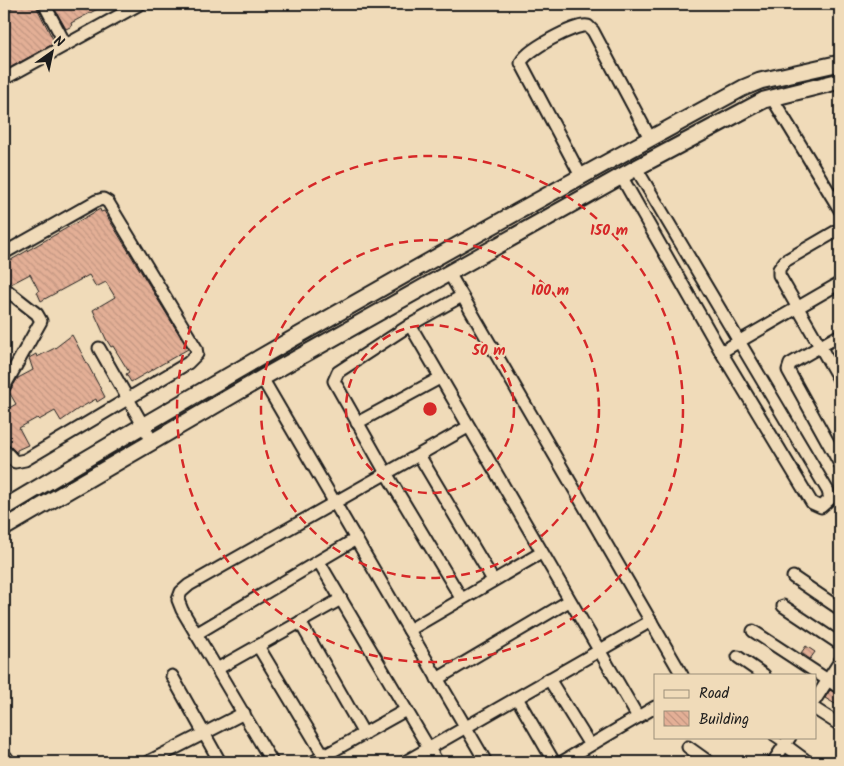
<svg xmlns="http://www.w3.org/2000/svg" width="844" height="766" font-family="Kalam,sans-serif">
<defs>
<pattern id="building-back-hatch" width="6" height="6" patternUnits="userSpaceOnUse" patternTransform="scale(1.25)"><rect width="6" height="6" fill="#e3af96"/><path d="M-1 5l2 2M0 0l6 6M5-1l2 2" fill="none" stroke="#c29681"/></pattern>
</defs>
<rect width="100%" height="100%" fill="#f0dbb9"/>
<filter id="ink" filterUnits="userSpaceOnUse"><feTurbulence type="fractalNoise" baseFrequency=".02" numOctaves="2"/><feDisplacementMap in="SourceGraphic" scale="10" xChannelSelector="R" yChannelSelector="G"/><feConvolveMatrix kernelMatrix="1 2 1 2 8 2 1 2 1" color-interpolation-filters="sRGB"/></filter>
<g filter="url(#ink)">
<g fill="url(#building-back-hatch)" stroke="#1c1c1c">
<polygon points="20,4 35,4 55,43 4,71 4,12"/>
<polygon points="52,4 60,4 62,8 70,4 107,4 71,23 72,26 66,29"/>
<polygon points="100,209 101,212 104,211 188,349 131,382 126,374 129,372 113,346 111,347 106,339 93,310 115,297 106,282 96,287 89,275 41,301 37,292 39,291 30,274 11,284 4,276 4,264"/>
<polygon points="72,335 105,397 97,402 96,399 78,409 61,421 55,411 39,420 37,418 19,428 28,445 17,450 17,453 9,445 4,443 4,411 16,404 9,392 18,378 33,370 29,358 36,354 37,357 55,348"/>
<polygon points="806,646 815,652 810,659 801,653"/>
<polygon points="830,690 840,695 840,707 825,698"/>
</g>
<g fill="none" stroke-linecap="round" stroke-linejoin="round">
<g stroke="#1c1c1c" stroke-width="9">
<polyline id="service" points="773,737 785,745"/>
</g>
<g stroke="#1c1c1c" stroke-width="15">
<g id="minor">
<polyline points="44,4 66,45"/>
<polyline points="4,79 140,4"/>
<polyline points="772,98 840,210"/>
<path d="M 581,176 L 521,63 C 524,51 576,23 588,26 L 593,31 L 650,138"/>
<polyline points="621,176 721,352 812,503 821,507 830,499 828,491 636,168"/>
<polyline points="840,229 785,261 779,269 779,275 840,381"/>
<polyline points="4,253 96,201 103,199 108,202 196,348 197,354 188,363 25,460 15,462 4,450"/>
<polyline points="449,273 682,675"/>
<polyline points="4,288 37,314 41,321 4,387"/>
<polyline points="410,325 638,717"/>
<polyline points="840,335 790,364 788,370 840,464"/>
<polyline points="99,348 152,441"/>
<polyline points="721,352 840,283"/>
<polyline points="262,378 486,762"/>
<polyline points="357,423 440,378"/>
<polyline points="419,455 493,580"/>
<polyline points="319,562 437,762"/>
<polyline points="793,577 840,609"/>
<polyline points="461,598 386,473 334,381 338,372 410,325 462,296"/>
<polyline points="783,606 840,644"/>
<polyline points="300,622 364,734"/>
<polyline points="409,630 541,553"/>
<polyline points="753,631 840,688"/>
<polyline points="196,634 356,539"/>
<polyline points="258,646 324,756"/>
<polyline points="738,657 764,675"/>
<polyline points="217,669 341,599"/>
<polyline points="172,676 220,762"/>
<polyline points="437,679 569,601"/>
<polyline points="549,679 590,745"/>
<polyline points="517,698 554,762"/>
<polyline points="815,700 840,661"/>
<polyline points="815,709 840,725"/>
<polyline points="785,745 808,762"/>
<polyline points="688,747 709,762"/>
<polyline points="148,762 244,713"/>
<polyline points="272,762 182,610 178,600 181,592 189,585 468,427"/>
<polyline points="313,762 406,710"/>
<polyline points="405,762 651,621"/>
<polyline points="562,762 655,707"/>
<polyline points="773,762 790,737"/>
</g>
</g>
<g stroke="#1c1c1c" stroke-width="19">
<g id="tertiary">
<path d="M 4,508 C 247,362 494,223 743,88 L 760,81 L 840,63"/>
<polyline points="4,528 262,378 636,168 764,100 840,81"/>
</g>
</g>
<g stroke="#1c1c1c" stroke-width="22">
<polyline id="primary" points="4,760 5,762"/>
</g>
<use href="#service" stroke="#f0dbb9" stroke-width="5.5"/>
<use href="#minor" stroke="#f0dbb9" stroke-width="11"/>
<use href="#tertiary" stroke="#f0dbb9" stroke-width="15"/>
<use href="#primary" stroke="#f0dbb9" stroke-width="19"/>
</g>
</g>
<g fill="none" stroke="#d62828" stroke-width="2.5" stroke-dasharray="9 6">
<circle cx="430" cy="409" r="84"/>
<circle cx="430" cy="409" r="169"/>
<circle cx="430" cy="409" r="253"/>
</g>
<circle cx="430" cy="409" r="8" fill="#d62828" stroke="#f0dbb9" stroke-width="2.5"/>
<g font-size="15" text-anchor="middle" font-weight="bold" fill="#d62828" stroke="#f0dbb9" stroke-width="4.5" stroke-linejoin="round" paint-order="stroke">
<text x="609" y="235">150 m</text>
<text x="550" y="295">100 m</text>
<text x="489" y="355">50 m</text>
</g>
<rect width="844" height="766" fill="none" stroke="#f0dbb9" stroke-width="20"/>
<rect x="10" y="10" width="824" height="746" fill="none" stroke="#1c1c1c" stroke-width="2" filter="url(#ink)"/>
<rect x="654" y="674" width="162" height="65" fill="#f0dbb9" stroke="#9b8f7a"/>
<rect x="664" y="690" width="25" height="8" fill="#f0dbb9" stroke="#9b8f7a"/>
<text x="699" y="698" font-size="15" fill="#1c1c1c">Road</text>
<rect x="664" y="711" width="25" height="15" fill="url(#building-back-hatch)" stroke="#9b8f7a"/>
<text x="699" y="724" font-size="15" fill="#1c1c1c">Building</text>
<g transform="translate(52 52) rotate(33)" stroke="#f0dbb9" stroke-width="4" paint-order="stroke">
<path d="M0-4L9 19L0 12L-9 19Z" fill="#1c1c1c"/>
<text y="-8" font-size="14" font-weight="bold" text-anchor="middle" fill="#1c1c1c">N</text>
</g>
</svg>
